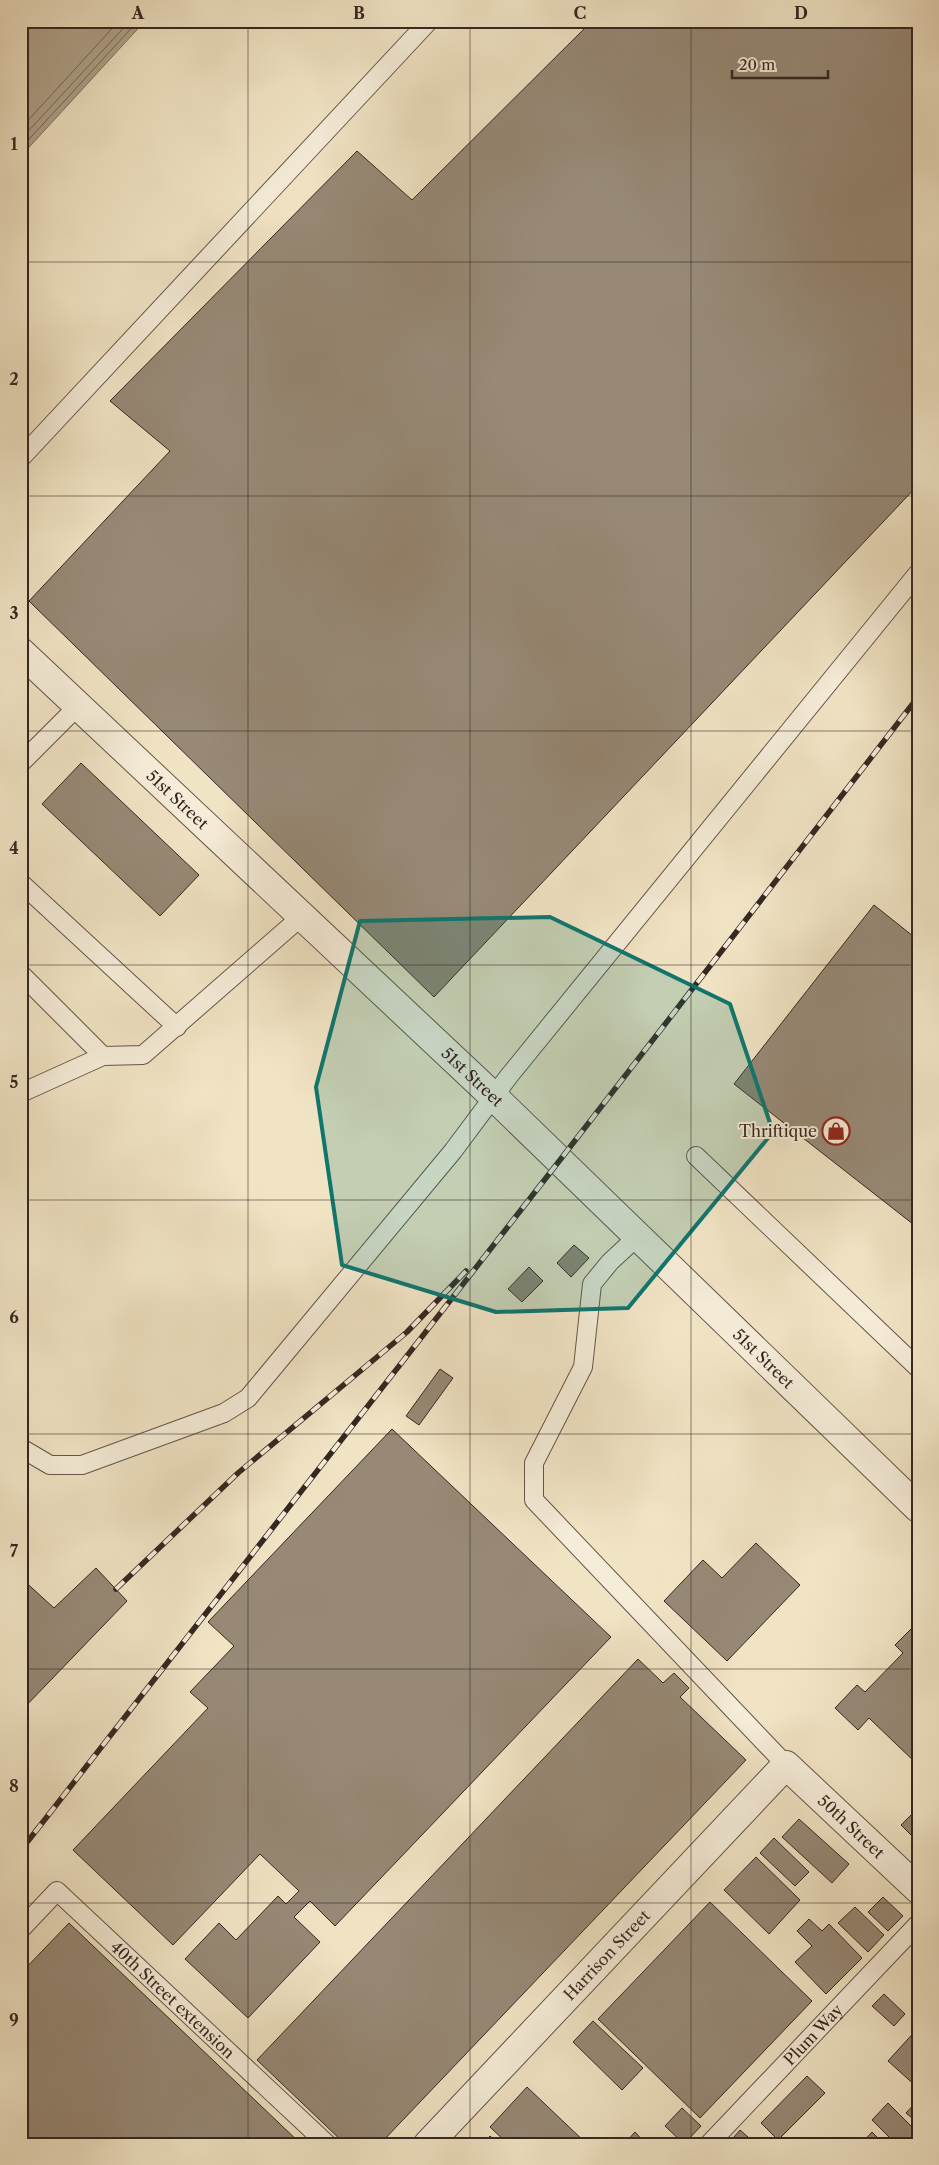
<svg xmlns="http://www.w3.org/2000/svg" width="939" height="2165" font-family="'Libre Caslon Text',serif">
<rect width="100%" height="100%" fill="#f1e4c5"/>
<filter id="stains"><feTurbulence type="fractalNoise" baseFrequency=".004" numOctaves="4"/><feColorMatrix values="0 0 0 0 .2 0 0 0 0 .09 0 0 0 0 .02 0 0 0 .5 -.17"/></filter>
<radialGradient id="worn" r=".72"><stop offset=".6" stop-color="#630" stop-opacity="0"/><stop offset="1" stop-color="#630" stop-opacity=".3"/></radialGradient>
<polygon fill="#b1a48d" stroke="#7f7262" points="21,21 145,21 21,156"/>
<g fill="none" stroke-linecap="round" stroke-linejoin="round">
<g stroke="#736657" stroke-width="1">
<polyline points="21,128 119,21"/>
<polyline points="21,139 130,21"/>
<polyline points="21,148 138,21"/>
</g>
</g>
<g fill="#978976" stroke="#352721">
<polygon points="592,21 918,21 918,485 434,997 29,601 170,451 110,401 357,151 412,200"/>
<polygon points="81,763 199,875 160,916 42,804"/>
<polygon points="874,905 918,940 918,1228 734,1084"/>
<polygon points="574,1245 589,1258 571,1277 557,1263"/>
<polygon points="529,1267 543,1281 522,1302 508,1289"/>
<polygon points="440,1369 453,1378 419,1425 406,1416"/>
<polygon points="392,1429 611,1637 335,1926 310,1901 294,1917 320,1942 248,2018 185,1959 219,1923 236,1940 278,1896 286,1904 299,1891 260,1854 173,1945 73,1850 208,1708 190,1692 234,1646 208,1622"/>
<polygon points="756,1543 800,1585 727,1661 664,1601 703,1560 722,1578"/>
<polygon points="96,1568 127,1601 21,1711 21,1578 54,1608"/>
<polygon points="918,1622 918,1765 869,1718 858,1730 835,1708 857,1685 865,1692 903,1653 895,1645"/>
<polygon points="638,1659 663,1683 674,1673 689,1688 680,1697 746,1760 380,2144 345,2144 257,2060"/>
<polygon points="918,1808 918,1842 901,1825"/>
<polygon points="799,1819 849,1864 832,1883 782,1837"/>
<polygon points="774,1838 809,1872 795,1886 760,1853"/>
<polygon points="756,1857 800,1900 769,1934 724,1890"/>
<polygon points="883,1897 903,1916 888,1931 868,1912"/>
<polygon points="710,1902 812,2001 700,2118 598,2019"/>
<polygon points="855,1907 884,1935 868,1952 838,1923"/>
<polygon points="809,1919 822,1931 829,1924 862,1958 826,1994 795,1962 812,1946 797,1931"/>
<polygon points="69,1923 301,2144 21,2144 21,1973"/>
<polygon points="884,1994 905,2014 894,2026 872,2006"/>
<polygon points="593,2021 643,2068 622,2090 573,2042"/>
<polygon points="918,2028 918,2088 888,2061"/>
<polygon points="807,2076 825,2093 778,2140 761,2123"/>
<polygon points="527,2087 587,2144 508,2144 490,2127"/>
<polygon points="918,2100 918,2123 906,2113"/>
<polygon points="888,2103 918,2133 918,2144 896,2144 872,2120"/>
<polygon points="682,2108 701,2126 684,2144 665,2126"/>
<polygon points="740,2130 756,2144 728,2144"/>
<polygon points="635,2132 646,2144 624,2144"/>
<polygon points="872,2132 884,2144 861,2144"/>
<polygon points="490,2136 499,2144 483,2144"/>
</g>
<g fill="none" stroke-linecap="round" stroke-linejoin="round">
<g stroke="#64564a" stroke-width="20">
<g id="service">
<polyline points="21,458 429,21"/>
<polyline points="21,763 78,706"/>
<polyline points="21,883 177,1027"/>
<polyline points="21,974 103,1056"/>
<polyline points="21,1093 103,1056 143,1055 301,917"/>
<polyline points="696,1156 918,1368"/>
<polyline points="638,1236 610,1262 592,1284 583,1367 534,1463 534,1500 786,1765"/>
<polyline points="21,1448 50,1465 82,1465 224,1413 248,1398 453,1151 509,1076 918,573"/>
<path id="s1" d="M 21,1929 L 57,1891 L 327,2144"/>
<path id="s2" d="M 709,2144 L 918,1924"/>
</g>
</g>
<g stroke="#64564a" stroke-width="30">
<g id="minor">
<path id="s3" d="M 21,652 L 493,1096 L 918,1508"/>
<path id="s4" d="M 428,2144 L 786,1765 L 918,1889"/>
</g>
</g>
<use href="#service" stroke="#f6edd9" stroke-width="18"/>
<use href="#minor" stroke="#f6edd9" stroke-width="28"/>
<g stroke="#352721" stroke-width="5.5">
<g id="rail">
<polyline points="116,1589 238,1473 407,1332 466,1271"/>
<polyline points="21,1850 560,1160 918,697"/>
</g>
</g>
<use href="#rail" stroke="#f6edd9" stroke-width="4" stroke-dasharray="11" stroke-linecap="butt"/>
</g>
<path fill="#0f766e" fill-opacity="0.2" stroke="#0f766e" stroke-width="4" stroke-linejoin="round" d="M 550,917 L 730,1004 L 773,1132 L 628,1308 L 496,1312 L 342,1265 L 316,1087 L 360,921 Z"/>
<path fill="none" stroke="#352721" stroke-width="1" stroke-opacity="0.55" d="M 248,21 L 248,2144M 470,21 L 470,2144M 691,21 L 691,2144M 21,262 L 918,262M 21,496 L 918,496M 21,731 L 918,731M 21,965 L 918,965M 21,1200 L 918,1200M 21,1434 L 918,1434M 21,1669 L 918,1669M 21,1903 L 918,1903"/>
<defs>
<g id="shop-ring" transform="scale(1.4375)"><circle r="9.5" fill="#f6edd9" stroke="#8f2418" stroke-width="1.5"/><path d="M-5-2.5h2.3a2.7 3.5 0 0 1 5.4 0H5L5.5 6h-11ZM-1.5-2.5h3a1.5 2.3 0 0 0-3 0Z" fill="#8f2418"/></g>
</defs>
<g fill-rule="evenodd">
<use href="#shop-ring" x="836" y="1131"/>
</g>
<g text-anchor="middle" stroke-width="4" stroke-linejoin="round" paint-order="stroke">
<g font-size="16" fill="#352721" stroke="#f6edd9">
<text dy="6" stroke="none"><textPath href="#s3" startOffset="215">51st Street</textPath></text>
<text dy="6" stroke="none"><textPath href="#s3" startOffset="620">51st Street</textPath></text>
<text dy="6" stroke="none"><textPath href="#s3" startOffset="1025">51st Street</textPath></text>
<text dy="6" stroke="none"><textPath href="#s4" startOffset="611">50th Street</textPath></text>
<text dy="6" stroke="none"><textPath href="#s4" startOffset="260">Harrison Street</textPath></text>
<text dy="6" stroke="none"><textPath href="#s1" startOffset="211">40th Street extension</textPath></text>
<text dy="6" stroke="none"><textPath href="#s2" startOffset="151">Plum Way</textPath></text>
</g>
<g font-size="16" fill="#352721" stroke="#f6edd9" text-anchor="end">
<text x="817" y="1137">Thriftique</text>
</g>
</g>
<rect width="939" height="2165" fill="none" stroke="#f1e4c5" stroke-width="55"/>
<path d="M732 70v8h96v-8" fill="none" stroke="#352721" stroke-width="2.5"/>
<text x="739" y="70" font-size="15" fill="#352721" stroke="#f6edd9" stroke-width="4" paint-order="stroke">20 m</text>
<rect x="28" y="28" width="884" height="2110" fill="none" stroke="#352721" stroke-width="2"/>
<g font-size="16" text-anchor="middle" font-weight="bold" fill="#352721">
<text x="138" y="19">A</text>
<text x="359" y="19">B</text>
<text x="580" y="19">C</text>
<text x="801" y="19">D</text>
<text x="14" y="150">1</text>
<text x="14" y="385">2</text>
<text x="14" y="619">3</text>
<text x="14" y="854">4</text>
<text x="14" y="1088">5</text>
<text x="14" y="1323">6</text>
<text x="14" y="1557">7</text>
<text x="14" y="1792">8</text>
<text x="14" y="2026">9</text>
</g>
<rect width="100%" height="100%" filter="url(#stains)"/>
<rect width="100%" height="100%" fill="url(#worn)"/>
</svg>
